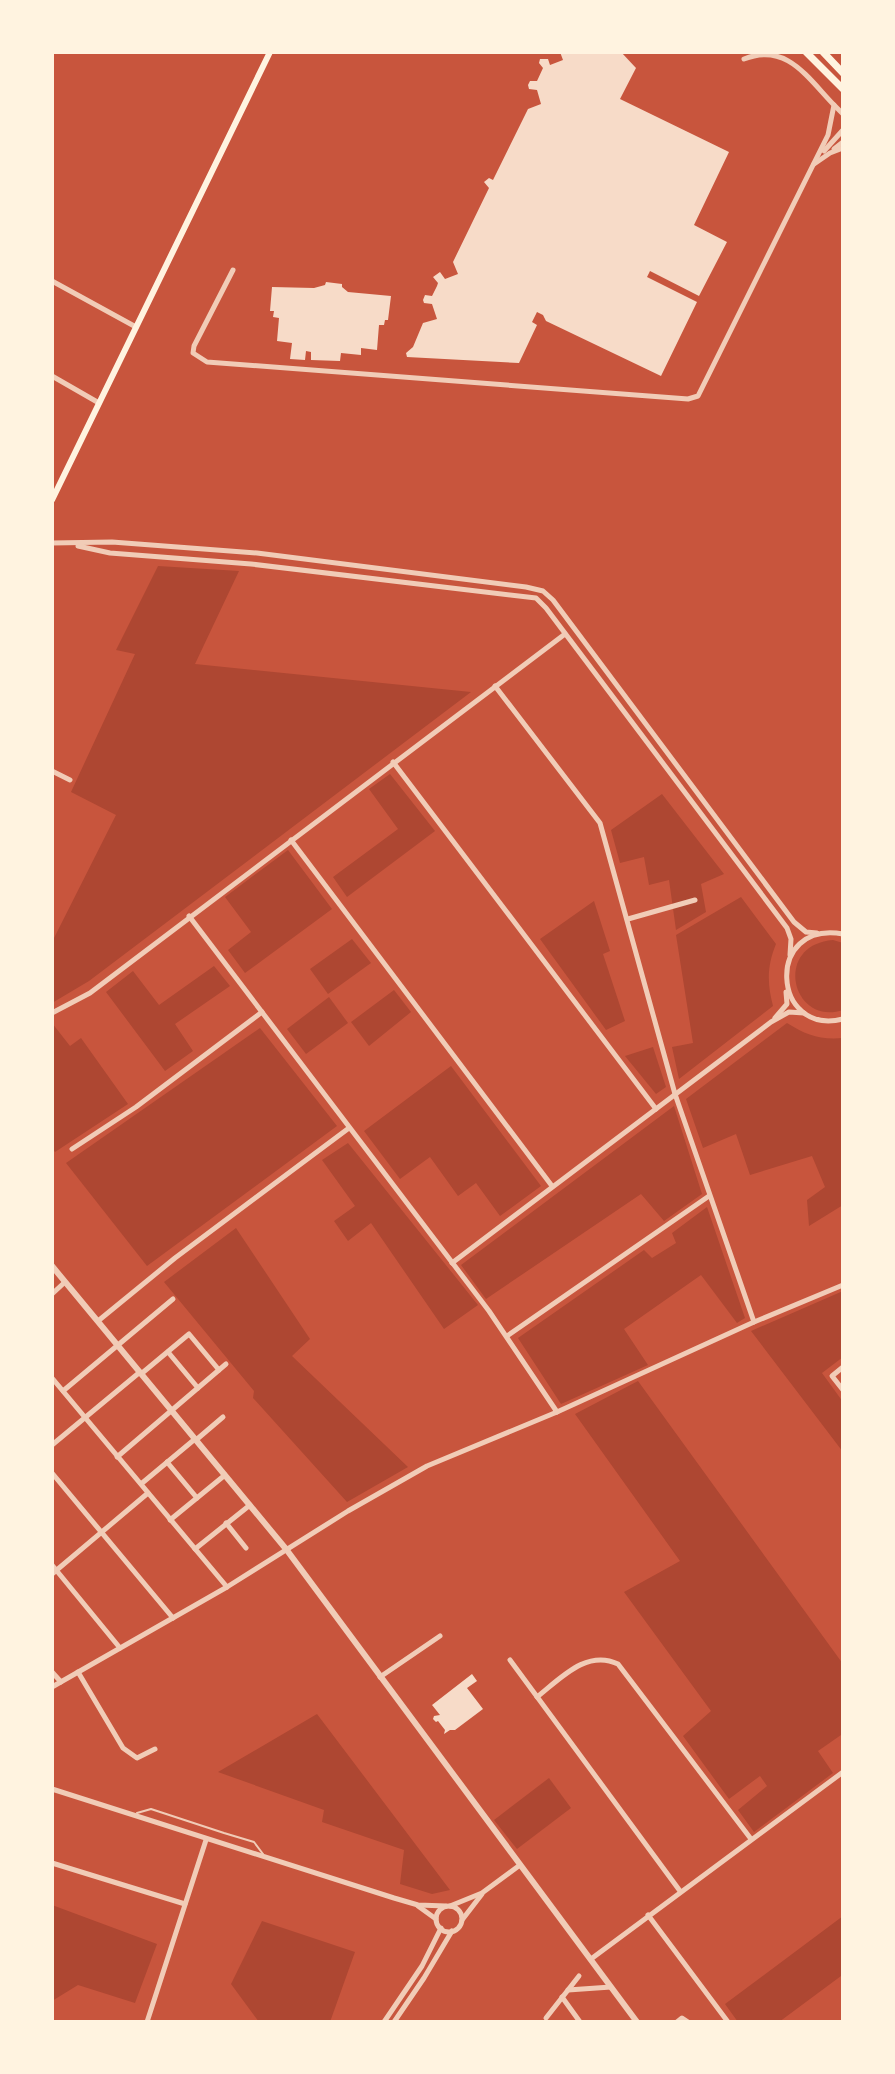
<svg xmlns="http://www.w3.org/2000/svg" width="895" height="2074" font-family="'Space Grotesk',sans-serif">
<rect width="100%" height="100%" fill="#c8553d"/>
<g fill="#ae4732">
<polygon points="158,566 239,571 195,664 471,692 89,981 52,1003 52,942 116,815 71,792 135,654 116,650"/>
<polygon points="390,774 435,831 347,897 333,877 398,829 369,789"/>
<polygon points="662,794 724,874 701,884 706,912 676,930 669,880 649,885 644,857 620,863 611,830"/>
<polygon points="288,850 332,909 245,973 228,950 251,932 225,897"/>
<path d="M 741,897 L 776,944 C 767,966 767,983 773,1006 L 679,1079 L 672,1047 L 693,1043 L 676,935 Z"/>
<polygon points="594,901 610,951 603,954 625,1021 606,1030 540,939"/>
<polygon points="352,939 371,963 328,994 310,969"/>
<path d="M 833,940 L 843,943 L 843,1010 C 792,1027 772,945 833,940 Z"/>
<polygon points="214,966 230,986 175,1024 193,1051 165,1071 106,992 133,971 159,1005"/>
<polygon points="394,990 411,1012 369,1046 351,1022"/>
<polygon points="329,997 348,1023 306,1054 287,1029"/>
<polygon points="52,1023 70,1046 81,1038 128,1104 55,1152 52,1148"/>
<path d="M 787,1023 C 806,1035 820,1040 843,1038 L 843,1205 L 809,1226 L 807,1200 L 825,1187 L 812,1156 L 750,1175 L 736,1134 L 703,1148 L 686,1099 Z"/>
<polygon points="260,1028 337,1126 147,1266 66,1163"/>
<polygon points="653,1047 666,1087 656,1094 625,1056"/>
<polygon points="451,1066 541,1186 500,1216 476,1183 458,1196 430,1157 400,1179 364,1131"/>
<polygon points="674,1106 702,1194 664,1221 641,1194 486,1299 461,1265"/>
<polygon points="348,1143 478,1305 444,1329 371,1223 348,1241 334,1221 355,1206 322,1160"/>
<polygon points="707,1207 745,1318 737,1323 701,1275 624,1329 648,1365 561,1404 518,1338 644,1250 652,1258 676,1243 672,1233"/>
<polygon points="236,1228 310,1339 292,1356 408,1467 347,1502 253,1398 254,1391 164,1282"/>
<polygon points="843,1291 843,1357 822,1373 843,1402 843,1452 751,1331"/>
<polygon points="638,1381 843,1664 843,1737 841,1735 818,1751 833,1773 754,1832 738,1810 767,1786 760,1776 729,1799 683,1736 711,1711 624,1592 680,1561 575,1414"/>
<polygon points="317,1714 450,1890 432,1894 400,1884 404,1850 322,1822 324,1810 218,1772"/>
<polygon points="549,1778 571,1808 517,1849 494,1820"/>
<polygon points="52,1905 157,1944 135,2003 78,1985 52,2001"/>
<polygon points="843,1916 843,1978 841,1976 779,2022 738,2022 725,2004"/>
<polygon points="262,1921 355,1952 330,2022 259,2022 231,1984"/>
</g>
<g fill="#f7dbc8">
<polygon points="560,52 621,52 636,68 620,99 729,152 694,225 727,242 699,296 650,271 647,277 697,302 661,376 546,321 543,315 537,312 532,322 537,325 519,363 407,357 406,353 413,347 423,323 437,319 432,304 424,303 423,300 425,295 432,296 437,286 438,283 433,277 440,272 445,279 458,274 453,262 489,188 484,182 489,178 493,180 528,109 541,104 537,90 529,89 528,85 530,81 537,81 543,68 539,63 540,59 548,59 550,65 563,60"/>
<polygon points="326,282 342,284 342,287 348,292 391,296 388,320 385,320 384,325 379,325 377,350 361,348 361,355 341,353 340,361 311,360 311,352 306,351 305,360 290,359 292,343 277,341 279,318 273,317 274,311 270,311 272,287 314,288 325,285"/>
<polygon points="472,1674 477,1681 467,1688 483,1709 455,1730 450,1730 444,1734 445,1730 438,1721 436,1722 433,1719 434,1716 440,1715 432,1705"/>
</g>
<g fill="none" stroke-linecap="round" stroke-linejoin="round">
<polyline stroke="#f1ccb7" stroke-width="2" points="137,1813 151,1809 224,1833 254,1842 263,1854"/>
<g stroke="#f1ccb7" stroke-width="5">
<polyline points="834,105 843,114"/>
<polyline points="834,149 843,142"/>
<polyline points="824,151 843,130"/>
<polyline points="814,164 830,153 843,148"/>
<path d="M 233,270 L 194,346 L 193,353 L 207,362 L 688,399 L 698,396 L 828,135 L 834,105 C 807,77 786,42 744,59"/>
<polyline points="52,281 136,327"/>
<polyline points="52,376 99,403"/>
<polyline points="52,543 112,542 257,553 526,587 543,591 553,600 794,922 806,932 817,933"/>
<polyline points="78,546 110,553 251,564 536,598 546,608 787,928 791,939 790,955"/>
<polyline points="495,686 600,823 675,1094 754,1322"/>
<polyline points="393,762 656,1109"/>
<polyline points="52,771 70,780"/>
<polyline points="291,840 552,1186"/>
<polyline points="189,916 489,1311 557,1412"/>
<polyline points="628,919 695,900"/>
<path d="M 843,934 C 764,920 772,1037 843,1019"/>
<polyline points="52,1013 90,993 565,634"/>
<polyline points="775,1018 787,1004 786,992"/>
<polyline points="72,1149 136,1107 262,1012"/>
<polyline points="452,1263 771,1022 789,1012 804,1013"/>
<polyline points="52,1294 65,1282"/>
<polyline points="98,1321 175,1258 349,1128"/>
<polyline points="507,1336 709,1196"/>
<polyline points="168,1352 198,1388"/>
<polyline points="843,1367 832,1376 843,1390"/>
<polyline points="141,1374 189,1334 219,1370"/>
<polyline points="52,1378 227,1587"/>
<polyline points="63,1391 173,1299"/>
<polyline points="196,1440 223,1417"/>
<polyline points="52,1445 140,1372"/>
<polyline points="117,1457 226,1364"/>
<polyline points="167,1462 197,1498"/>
<polyline points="52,1473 173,1618"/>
<polyline points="141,1484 195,1439"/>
<polyline points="170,1520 225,1475"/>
<polyline points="226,1523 246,1548"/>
<polyline points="195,1549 250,1505"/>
<polyline points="52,1565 120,1648"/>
<polyline points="52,1574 148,1493"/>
<polyline points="510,1660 680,1891"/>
<polyline points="52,1672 61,1682"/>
<polyline points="78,1672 123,1748 137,1758 155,1749"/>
<polyline points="380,1677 440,1636"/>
<polyline points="52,1687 227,1587 348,1511 427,1466 557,1412 754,1322 843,1285"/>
<path d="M 537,1697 C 561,1678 587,1649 618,1664 L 751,1839"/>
<polyline points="52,1789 394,1898 418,1905 446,1906"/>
<polyline points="52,1863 185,1904"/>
<polyline points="418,1906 436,1919"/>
<polyline points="450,1906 482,1893 520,1865"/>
<circle cx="449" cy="1919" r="13"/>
<polyline points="648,1915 728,2022"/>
<polyline points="462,1920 482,1894"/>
<polyline points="591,1959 843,1772"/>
<polyline points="568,1990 611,1987"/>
<polyline points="562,1997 580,2022"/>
<polyline points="546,2018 579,1976"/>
<polyline points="147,2022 206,1840"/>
<polyline points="384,2022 422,1966 441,1928"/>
<polyline points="394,2022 424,1978 452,1931"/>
<polyline points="677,2022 682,2018 688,2022"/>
</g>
<polyline stroke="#f1ccb7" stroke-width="6" points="52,1266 286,1549 637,2022"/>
<polyline stroke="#fff3e0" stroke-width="6" points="52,500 270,52"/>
<g stroke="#fff3e0" stroke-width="7">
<polyline points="806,52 843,89"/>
<polyline points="823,52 843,73"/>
</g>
</g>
<rect width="895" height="2074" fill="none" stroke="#fff3e0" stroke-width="108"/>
</svg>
